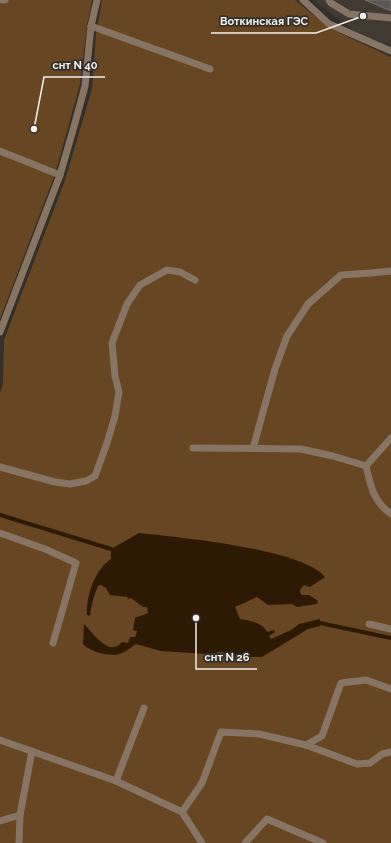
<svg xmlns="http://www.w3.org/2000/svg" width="391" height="843" font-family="Raleway,sans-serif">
<rect width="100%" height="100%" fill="#332f2a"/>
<polygon fill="#423930" points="313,0 391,0 391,46 356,32"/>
<g fill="#674623">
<polygon points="0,0 92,0 87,25 80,84 55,174 0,319"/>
<polygon points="102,0 295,0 329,28 391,57 391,843 0,843 0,393 3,384 4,340 65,180 92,89 96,34"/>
</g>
<path fill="#2d1a05" d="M 139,533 C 177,537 303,549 325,577 L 310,587 L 304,585 L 300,590 L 301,595 L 309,595 L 318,601 L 317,604 L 297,607 L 292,604 L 268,605 L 257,597 L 235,607 L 240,619 C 250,621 262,622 267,632 L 274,630 L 275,632 L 269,636 L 271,639 L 291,630 L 299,624 L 320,619 L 320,626 L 308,629 L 262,657 L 232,657 L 222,652 L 207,654 L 161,651 L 136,644 C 131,647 127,651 122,653 C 112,658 90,652 83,644 L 84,624 C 91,631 104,649 114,647 C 117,647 120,644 122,642 L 128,643 L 130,637 L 135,637 L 137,631 L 133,630 L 135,618 L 148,613 L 147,607 L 143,607 L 131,598 L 127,599 L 128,597 L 110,595 L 106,588 L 101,585 L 98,586 C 94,596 91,605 90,616 L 87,615 C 86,596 95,569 111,559 L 111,549 Z"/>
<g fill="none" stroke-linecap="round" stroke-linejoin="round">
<g stroke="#2d1a05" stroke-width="4">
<polyline points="0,515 111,549"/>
<polyline points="320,623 391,638"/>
</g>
</g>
<polygon fill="#5c5752" stroke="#78736e" points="365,0 391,0 391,11"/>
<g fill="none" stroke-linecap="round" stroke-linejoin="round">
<g stroke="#867564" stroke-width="7">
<polyline points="2,0 5,0"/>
<polyline points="303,0 329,24 391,51"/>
<polyline points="329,0 331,3 349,14 391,18"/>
<polyline points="91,26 210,69"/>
<polyline points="0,151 60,175"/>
<polyline points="0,332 60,175 75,123 85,86 91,26 97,0"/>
<path d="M 391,438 L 366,466 C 371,487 373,501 391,514"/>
<polyline points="193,448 301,449 333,456 366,466"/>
<polyline points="253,448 275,369 287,336 308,304 341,275 371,273 391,271"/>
<polyline points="0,467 55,482 70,484 86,481 95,476 107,443 115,416 119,392 115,376 112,343 127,304 140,285 167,270 180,272 195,280"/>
<polyline points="0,533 45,549 76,563 53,643"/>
<polyline points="369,624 391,629"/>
<polyline points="0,740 116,781 182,812 202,843"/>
<polyline points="306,745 322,736 341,683 366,680 391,689"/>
<polyline points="116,781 144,708"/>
<polyline points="182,812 202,783 221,732 259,734 306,745 357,764 370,763 382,754 391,752"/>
<polyline points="0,821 20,815"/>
<polyline points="19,843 20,815 32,751"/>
<polyline points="245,843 267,819 323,843"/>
</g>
</g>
<path fill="none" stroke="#f4f0ed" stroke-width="1.5" d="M363 16L316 33H211M34 129L44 77H105M196 618L196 669H257"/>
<g fill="#f4f0ed" stroke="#332f2a" stroke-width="1.5">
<circle cx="363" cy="16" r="4"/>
<circle cx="34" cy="129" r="4"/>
<circle cx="196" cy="618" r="4"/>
</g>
<g font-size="11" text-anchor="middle" font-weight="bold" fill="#f4f0ed" stroke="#332f2a" stroke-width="3.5" stroke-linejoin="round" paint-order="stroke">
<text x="264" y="25">Воткинская ГЭС</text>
<text x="75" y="69">снт N 40</text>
<text x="227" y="661">снт N 26</text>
</g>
</svg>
